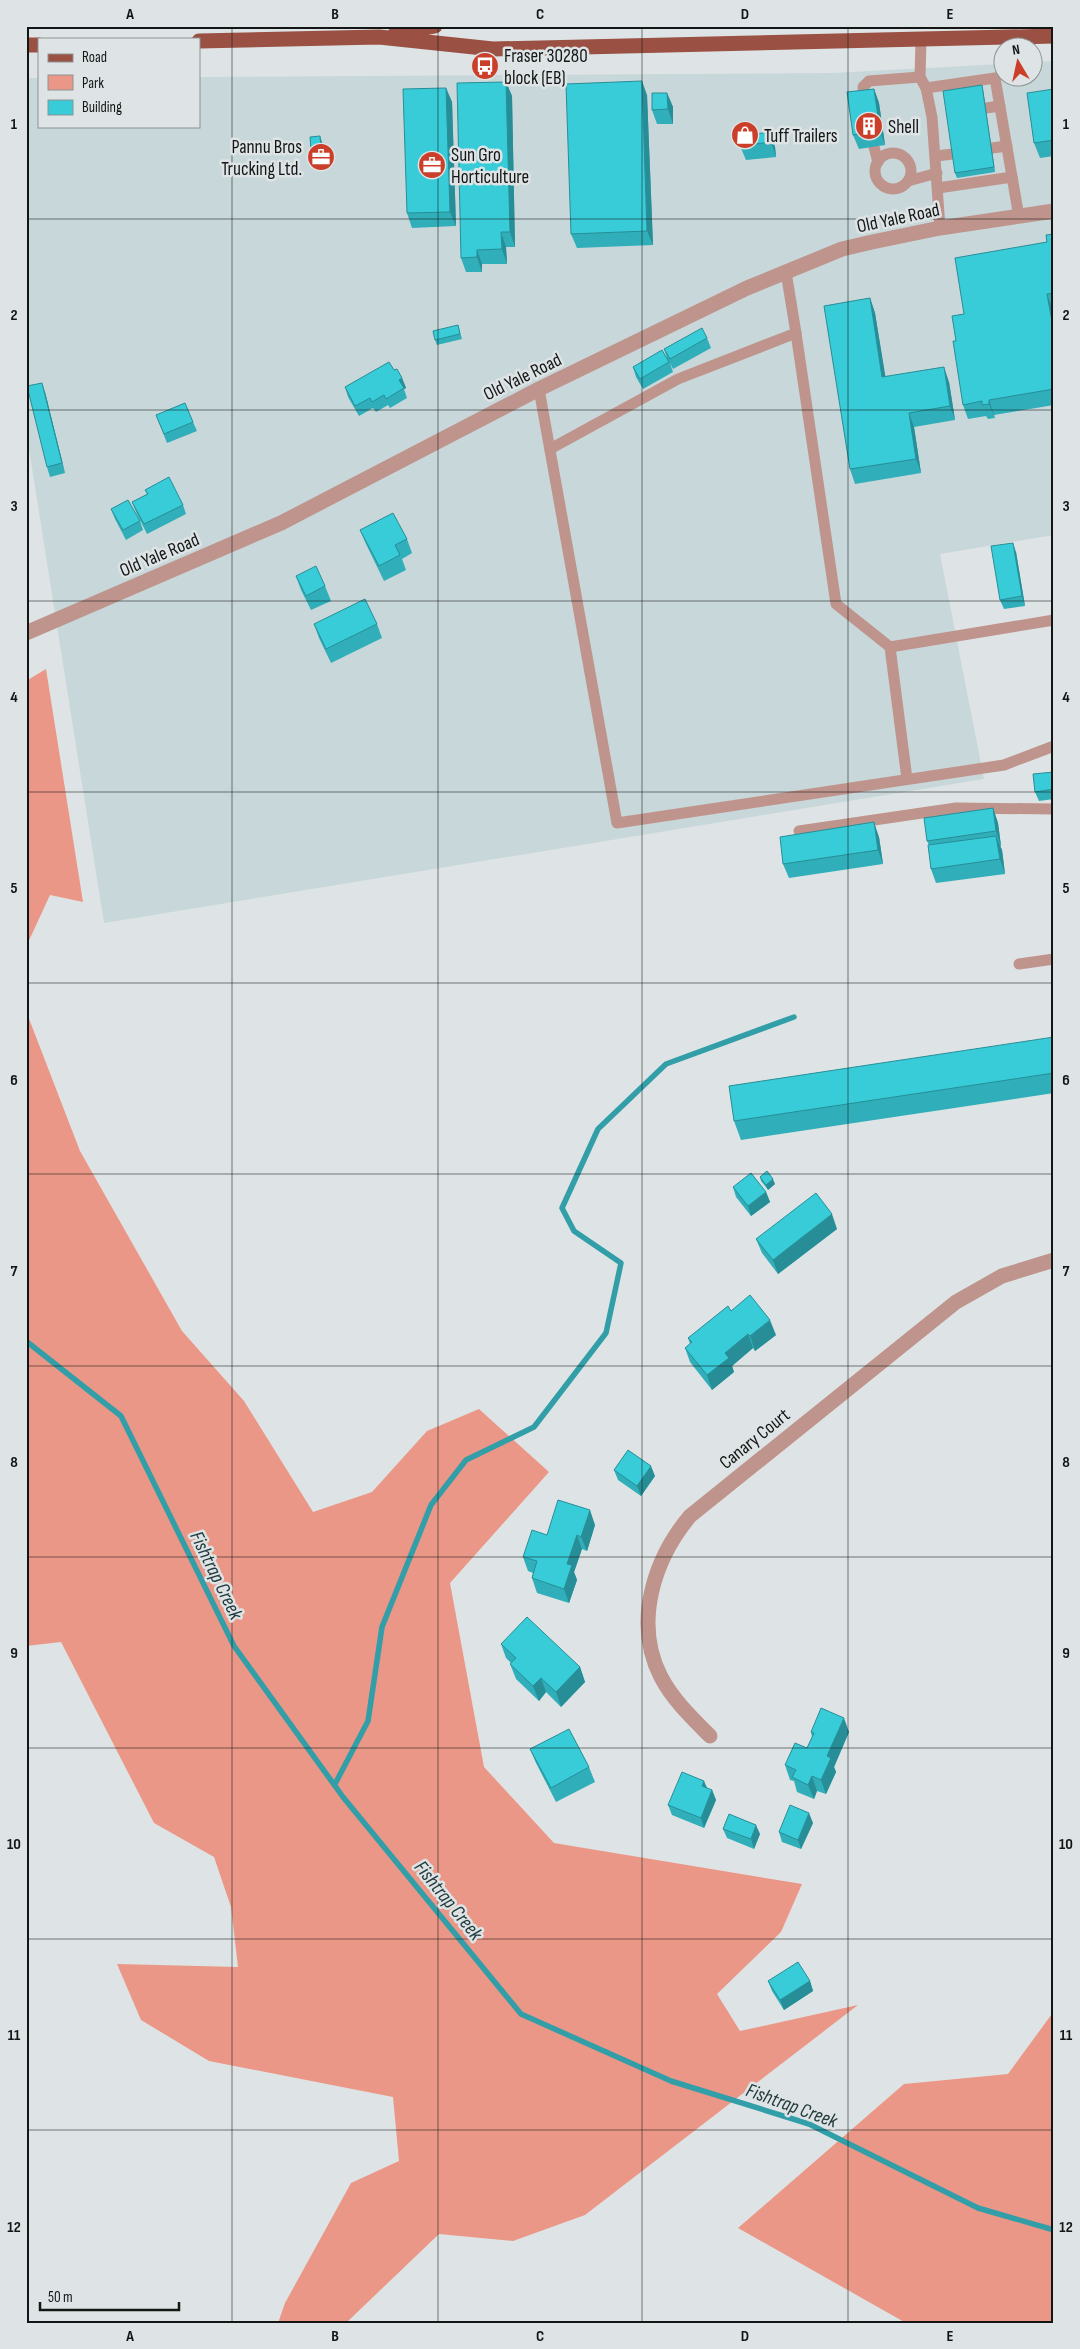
<svg xmlns="http://www.w3.org/2000/svg" width="1080" height="2349" font-family="'Sofia Sans Condensed',sans-serif">
<rect width="100%" height="100%" fill="#dee4e5"/>
<polygon fill="#c8d7d9" points="1054,61 1054,535 940,554 984,779 104,923 26,430 26,78 39,78 39,126 199,126 199,77 832,73 1002,64 1002,78 1032,78 1033,62"/>
<g fill="#eb9787">
<polygon points="46,669 83,902 50,895 26,947 26,681"/>
<polygon points="26,1011 80,1151 182,1331 244,1401 313,1512 372,1492 427,1431 479,1409 549,1472 450,1583 484,1767 554,1843 802,1884 781,1932 717,1994 740,2031 858,2005 585,2215 513,2241 439,2234 346,2323 278,2323 285,2303 351,2183 399,2161 393,2097 209,2061 141,2020 117,1964 238,1967 231,1907 214,1857 154,1823 61,1642 26,1646"/>
<polygon points="1054,2011 1054,2323 906,2323 738,2228 904,2084 1008,2074"/>
</g>
<g fill="none" stroke-linecap="round" stroke-linejoin="round">
<g stroke="#329ea8" stroke-width="5.5">
<polyline points="26,1341 121,1416 234,1646 343,1797 521,2014 671,2081 809,2124 978,2208 1054,2230"/>
<polyline points="335,1784 368,1721 382,1627 431,1505 466,1460 534,1427 606,1333 621,1263 574,1231 562,1208 598,1129 666,1064 794,1017"/>
</g>
<g stroke="#bf948c" stroke-width="11">
<polyline points="921,40 920,77 926,88 932,117 940,228"/>
<polyline points="926,88 995,78 1019,217"/>
<polyline points="865,103 863,87 869,81 920,77"/>
<polyline points="986,108 1000,106"/>
<polyline points="874,147 878,162"/>
<polyline points="992,148 1007,146"/>
<circle cx="893" cy="171" r="18"/>
<polyline points="936,156 953,154"/>
<polyline points="908,181 937,173"/>
<polyline points="938,188 1012,177"/>
<polyline points="786,272 796,333"/>
<polyline points="539,389 617,823 1004,765 1054,746"/>
<polyline points="550,449 678,379 796,333 836,604 890,647 1054,620"/>
<polyline points="890,647 907,779"/>
<polyline points="799,831 956,808 1054,809"/>
<polyline points="1019,964 1054,959"/>
</g>
<g stroke="#bf948c" stroke-width="15">
<polyline points="26,633 281,523 539,389 747,288 786,272 842,249 872,242 940,228 1054,211"/>
<path d="M 710,1736 C 692,1718 673,1700 661,1677 C 633,1623 654,1559 690,1516 L 956,1302 L 1002,1276 L 1054,1260"/>
</g>
<g stroke="#9a5043" stroke-width="15">
<polyline points="395,34 435,26"/>
<polyline points="199,41 379,37 493,49 1054,36"/>
<polyline points="26,45 39,45"/>
</g>
</g>
<g fill="#30afba">
<polygon points="506,82 512,96 515,247 506,247 507,264 482,264 482,272 466,272 461,258"/>
<polygon points="446,88 452,102 456,226 412,228 407,213"/>
<polygon points="874,89 879,103 885,145 859,149 853,135"/>
<polygon points="1054,89 1054,156 1040,158 1034,143"/>
<polygon points="983,90 995,172 957,178 955,173"/>
<polygon points="667,93 673,107 673,124 657,124 652,110"/>
<polygon points="647,95 653,245 577,248 571,234"/>
<polygon points="770,132 775,147 776,157 746,160 740,146"/>
<polygon points="310,137 325,151 326,163 316,163 311,149"/>
<polygon points="1054,234 1054,308 1052,308 1054,316 1054,405 994,415 995,418 988,419 986,416 968,419 963,405 956,341 964,314 1047,242"/>
<polygon points="870,298 875,313 885,377 949,382 955,420 914,427 921,473 855,484 850,469"/>
<polygon points="458,325 462,339 437,345 435,340"/>
<polygon points="707,338 711,348 673,369 670,363 673,372 643,389 636,377 633,367 667,358 664,349"/>
<polygon points="394,370 402,378 406,388 404,389 407,398 390,408 388,405 376,412 373,408 359,416 348,397 345,387"/>
<polygon points="45,392 65,473 50,477 47,467"/>
<polygon points="156,415 193,422 197,431 167,443"/>
<polygon points="145,490 183,505 186,514 147,534 136,512 132,502 147,494"/>
<polygon points="111,509 140,521 143,530 126,540 115,519"/>
<polygon points="360,530 407,539 412,553 402,559 406,570 384,581 366,544"/>
<polygon points="1016,552 1025,606 1004,609 1000,600"/>
<polygon points="296,576 325,586 331,601 311,610 301,590"/>
<polygon points="314,624 377,624 382,638 331,663 319,638"/>
<polygon points="1054,772 1054,799 1039,801 1035,792"/>
<polygon points="993,808 998,823 1001,846 1000,846 1002,850 1005,874 936,883 931,869 929,845 927,841"/>
<polygon points="879,837 883,864 789,878 783,864"/>
<polygon points="1054,1037 1054,1093 741,1140 734,1121"/>
<polygon points="760,1177 775,1184 768,1190 761,1181"/>
<polygon points="733,1187 766,1192 770,1202 751,1216 736,1197"/>
<polygon points="837,1229 778,1274 762,1253 756,1239"/>
<polygon points="731,1311 776,1335 755,1351 753,1348 732,1366 734,1372 712,1390 690,1362 685,1348 690,1344 688,1338"/>
<polygon points="614,1470 655,1476 641,1496 618,1480"/>
<polygon points="595,1525 587,1551 582,1549 574,1572 577,1580 569,1603 537,1593 532,1578 533,1573 528,1571 523,1557 547,1535"/>
<polygon points="501,1644 580,1667 585,1682 561,1707 546,1692 539,1701 516,1679 510,1664 511,1663 506,1658"/>
<polygon points="811,1732 849,1732 834,1767 836,1772 826,1794 817,1791 814,1799 797,1792 794,1781 790,1780 785,1765 807,1748 812,1737"/>
<polygon points="530,1749 589,1767 595,1782 556,1802 536,1763"/>
<polygon points="712,1790 716,1800 704,1828 672,1815 668,1805"/>
<polygon points="813,1823 801,1849 782,1842 779,1832"/>
<polygon points="723,1829 760,1834 754,1849 727,1838"/>
<polygon points="768,1981 810,1981 813,1991 784,2010 772,1991"/>
</g>
<g fill="#278e97">
<polygon points="642,81 647,95 653,245 647,231"/>
<polygon points="506,82 512,96 515,247 510,232"/>
<polygon points="982,85 983,90 995,172 994,167"/>
<polygon points="446,88 452,102 456,226 450,212"/>
<polygon points="874,89 879,103 885,145 880,131"/>
<polygon points="667,93 673,107 673,124 668,109"/>
<polygon points="770,132 775,147 776,157 771,142"/>
<polygon points="320,136 325,151 326,163 321,148"/>
<polygon points="501,232 506,247 507,264 502,249"/>
<polygon points="477,250 482,264 482,272 477,257"/>
<polygon points="1047,294 1052,308 1054,316 1054,332"/>
<polygon points="870,298 875,313 888,392 882,377"/>
<polygon points="944,367 949,382 955,420 950,406"/>
<polygon points="402,378 406,388 404,389 399,380"/>
<polygon points="42,383 45,392 65,473 62,463"/>
<polygon points="989,400 995,418 989,404"/>
<polygon points="909,413 914,427 921,473 916,459"/>
<polygon points="1013,543 1016,552 1025,606 1022,596"/>
<polygon points="993,808 998,823 1001,846 996,831"/>
<polygon points="874,822 879,837 883,864 878,850"/>
<polygon points="996,836 1002,850 1005,874 1000,859"/>
<polygon points="773,1179 775,1184 768,1190 766,1185"/>
<polygon points="766,1192 770,1202 751,1216 748,1206"/>
<polygon points="832,1214 837,1229 778,1274 773,1260"/>
<polygon points="770,1320 776,1335 755,1351 750,1336"/>
<polygon points="748,1334 753,1348 732,1366 734,1372 712,1390 707,1375 725,1353"/>
<polygon points="651,1466 655,1476 641,1496 637,1486"/>
<polygon points="590,1510 595,1525 587,1551 581,1537"/>
<polygon points="577,1535 582,1549 574,1572 577,1580 569,1603 564,1589 567,1564"/>
<polygon points="580,1667 585,1682 561,1707 556,1692"/>
<polygon points="541,1678 546,1692 539,1701 533,1686"/>
<polygon points="844,1718 849,1732 834,1767 836,1772 826,1794 821,1780 827,1756"/>
<polygon points="812,1776 817,1791 814,1799 808,1785"/>
<polygon points="704,1781 708,1790 702,1786"/>
<polygon points="712,1790 716,1800 704,1828 701,1818"/>
<polygon points="809,1813 813,1823 801,1849 798,1840"/>
<polygon points="756,1825 760,1834 754,1849 751,1839"/>
<polygon points="810,1981 813,1991 784,2010 780,2000"/>
</g>
<g fill="#38cbd8" stroke="#278e97">
<polygon points="642,81 647,231 571,234 566,84"/>
<polygon points="506,82 510,232 501,232 502,249 477,250 477,257 461,258 457,83"/>
<polygon points="982,85 994,167 955,173 943,91"/>
<polygon points="446,88 450,212 407,213 403,89"/>
<polygon points="874,89 880,131 853,135 847,92"/>
<polygon points="1054,89 1054,140 1034,143 1027,93"/>
<polygon points="652,93 667,93 668,109 652,110"/>
<polygon points="770,132 771,142 740,146 739,136"/>
<polygon points="320,136 321,148 311,149 310,137"/>
<polygon points="1054,234 1054,293 1047,294 1054,332 1054,389 989,400 989,404 982,405 982,401 963,405 953,341 956,341 952,316 964,314 955,258 1047,242 1046,235"/>
<polygon points="870,298 882,377 944,367 950,406 909,413 916,459 850,469 824,306"/>
<polygon points="458,325 460,334 435,340 433,331"/>
<polygon points="702,328 707,338 670,359 664,349"/>
<polygon points="662,350 669,362 640,379 633,367"/>
<polygon points="389,362 394,370 397,369 402,378 399,380 404,388 386,399 384,395 372,402 370,398 355,406 345,387"/>
<polygon points="42,383 62,463 47,467 27,386"/>
<polygon points="185,403 193,422 164,434 156,415"/>
<polygon points="169,477 183,505 144,524 132,502 148,494 145,490"/>
<polygon points="128,500 140,521 123,530 111,509"/>
<polygon points="393,513 407,539 395,545 400,555 379,566 360,530"/>
<polygon points="1013,543 1022,596 1000,600 991,546"/>
<polygon points="316,566 325,586 306,596 296,576"/>
<polygon points="365,599 377,624 326,649 314,624"/>
<polygon points="1054,772 1054,789 1035,792 1033,774"/>
<polygon points="993,808 996,831 927,841 924,818"/>
<polygon points="874,822 878,850 783,864 780,837"/>
<polygon points="996,836 1000,859 931,869 928,845"/>
<polygon points="1054,1037 1054,1073 734,1121 729,1086"/>
<polygon points="767,1171 773,1179 766,1185 760,1177"/>
<polygon points="751,1173 766,1192 748,1206 733,1187"/>
<polygon points="816,1193 832,1214 773,1260 756,1239"/>
<polygon points="750,1295 770,1320 750,1336 748,1334 725,1353 729,1358 707,1375 685,1348 692,1342 688,1338 728,1306 731,1311"/>
<polygon points="628,1450 651,1466 637,1486 614,1470"/>
<polygon points="558,1500 590,1510 581,1537 577,1535 567,1564 572,1565 564,1589 532,1578 537,1561 523,1557 532,1530 547,1535"/>
<polygon points="527,1617 580,1667 556,1692 541,1678 533,1686 510,1664 516,1658 501,1644"/>
<polygon points="821,1708 844,1718 827,1756 831,1758 821,1780 812,1776 808,1785 792,1777 796,1770 785,1765 795,1743 807,1748 814,1733 811,1732"/>
<polygon points="569,1729 589,1767 551,1788 530,1749"/>
<polygon points="682,1772 704,1781 702,1786 712,1790 701,1818 668,1805"/>
<polygon points="790,1805 809,1813 798,1840 779,1832"/>
<polygon points="729,1814 756,1825 751,1839 723,1829"/>
<polygon points="798,1962 810,1981 780,2000 768,1981"/>
</g>
<path fill="none" stroke="#141616" stroke-width="1" stroke-opacity="0.55" d="M 232,26 L 232,2323M 438,26 L 438,2323M 642,26 L 642,2323M 848,26 L 848,2323M 26,219 L 1054,219M 26,410 L 1054,410M 26,601 L 1054,601M 26,792 L 1054,792M 26,983 L 1054,983M 26,1174 L 1054,1174M 26,1366 L 1054,1366M 26,1557 L 1054,1557M 26,1748 L 1054,1748M 26,1939 L 1054,1939M 26,2130 L 1054,2130"/>
<defs>
<g id="bus-disc" transform="scale(1.4375)"><circle r="9.5" fill="#cb3f2a" stroke="#dee4e5"/><path d="M-5-6H5V4H4V6H2V4H-2V6H-4V4H-5ZM-3.5-4V0h7V-4ZM-3.5 1.2v1.5H-2V1.2ZM2 1.2v1.5H3.5V1.2Z" fill="#fff"/></g>
<g id="building-disc" transform="scale(1.4375)"><circle r="9.5" fill="#cb3f2a" stroke="#dee4e5"/><path d="M-4-6H4V6H1V3H-1V6H-4ZM-2.5-4.3h1.7v1.8h-1.7ZM.8-4.3h1.7v1.8H.8ZM-2.5-1h1.7V.8h-1.7ZM.8-1h1.7V.8H.8Z" fill="#fff"/></g>
<g id="shop-disc" transform="scale(1.4375)"><circle r="9.5" fill="#cb3f2a" stroke="#dee4e5"/><path d="M-5-2.5h2.3a2.7 3.5 0 0 1 5.4 0H5L5.5 6h-11ZM-1.5-2.5h3a1.5 2.3 0 0 0-3 0Z" fill="#fff"/></g>
<g id="office-disc" transform="scale(1.4375)"><circle r="9.5" fill="#cb3f2a" stroke="#dee4e5"/><path d="M-6-3h4V-5.5h4V-3h4V5H-6ZM-1-4.5V-3h2v-1.5ZM-6 0V1H6V0Z" fill="#fff"/></g>
</defs>
<g fill-rule="evenodd">
<use href="#bus-disc" x="485" y="66"/>
<use href="#building-disc" x="869" y="126"/>
<use href="#shop-disc" x="745" y="135"/>
<use href="#office-disc" x="321" y="157"/>
<use href="#office-disc" x="432" y="165"/>
</g>
<g text-anchor="middle" stroke-width="5" stroke-linejoin="round" paint-order="stroke">
<g font-size="19" fill="#141616" stroke="#dee4e5" text-anchor="start">
<text x="504" y="62">Fraser 30280<tspan x="504" dy="22">block (EB)</tspan></text>
<text x="888" y="133">Shell</text>
<text x="764" y="142">Tuff Trailers</text>
<text x="302" y="153" text-anchor="end">Pannu Bros<tspan x="302" dy="22">Trucking Ltd.</tspan></text>
<text x="451" y="161">Sun Gro<tspan x="451" dy="22">Horticulture</tspan></text>
</g>
<g font-size="19" fill="#141616" stroke="#dee4e5">
<text transform="translate(898 217) rotate(-12)" y="7">Old Yale Road</text>
<text transform="translate(522 376) rotate(-26)" y="7">Old Yale Road</text>
<text transform="translate(159 554) rotate(-23)" y="7">Old Yale Road</text>
<text transform="translate(754 1438) rotate(-39)" y="7">Canary Court</text>
</g>
<g font-size="20" font-style="italic" fill="#233b3d" stroke="#dee4e5">
<text transform="translate(217 1575) rotate(64)" y="7">Fishtrap Creek</text>
<text transform="translate(449 1900) rotate(51)" y="7">Fishtrap Creek</text>
<text transform="translate(792 2105) rotate(20)" y="7">Fishtrap Creek</text>
</g>
</g>
<rect width="1080" height="2349" fill="none" stroke="#dee4e5" stroke-width="55"/>
<rect x="38" y="38" width="162" height="90" fill="#dee4e5" stroke="#8d9292"/>
<rect x="48" y="54" width="25" height="8" fill="#9a5043" stroke="#8d9292"/>
<text x="82" y="62" font-size="15" fill="#141616">Road</text>
<rect x="48" y="75" width="25" height="15" fill="#eb9787" stroke="#8d9292"/>
<text x="82" y="88" font-size="15" fill="#141616">Park</text>
<rect x="48" y="100" width="25" height="15" fill="#38cbd8" stroke="#8d9292"/>
<text x="82" y="112" font-size="15" fill="#141616">Building</text>
<g transform="translate(1018 62) rotate(351)"><circle r="24" fill="#dee4e5" stroke="#8d9292"/>
<path d="M0-4L9 19L0 12L-9 19Z" fill="#cb3f2a"/>
<text y="-8" font-size="14" font-weight="bold" text-anchor="middle" fill="#141616">N</text>
</g>
<path d="M40 2302v8h139v-8" fill="none" stroke="#141616" stroke-width="2.5"/>
<text x="48" y="2302" font-size="15" fill="#141616" stroke="#dee4e5" stroke-width="4" paint-order="stroke">50 m</text>
<rect x="28" y="28" width="1024" height="2294" fill="none" stroke="#141616" stroke-width="2"/>
<g font-size="16" text-anchor="middle" font-weight="bold" fill="#141616">
<text x="130" y="19">A</text>
<text x="335" y="19">B</text>
<text x="540" y="19">C</text>
<text x="745" y="19">D</text>
<text x="950" y="19">E</text>
<text x="14" y="129">1</text>
<text x="1066" y="129">1</text>
<text x="14" y="320">2</text>
<text x="1066" y="320">2</text>
<text x="14" y="511">3</text>
<text x="1066" y="511">3</text>
<text x="14" y="702">4</text>
<text x="1066" y="702">4</text>
<text x="14" y="893">5</text>
<text x="1066" y="893">5</text>
<text x="14" y="1085">6</text>
<text x="1066" y="1085">6</text>
<text x="14" y="1276">7</text>
<text x="1066" y="1276">7</text>
<text x="14" y="1467">8</text>
<text x="1066" y="1467">8</text>
<text x="14" y="1658">9</text>
<text x="1066" y="1658">9</text>
<text x="14" y="1849">10</text>
<text x="1066" y="1849">10</text>
<text x="14" y="2040">11</text>
<text x="1066" y="2040">11</text>
<text x="14" y="2232">12</text>
<text x="1066" y="2232">12</text>
<text x="130" y="2341">A</text>
<text x="335" y="2341">B</text>
<text x="540" y="2341">C</text>
<text x="745" y="2341">D</text>
<text x="950" y="2341">E</text>
</g>
</svg>
